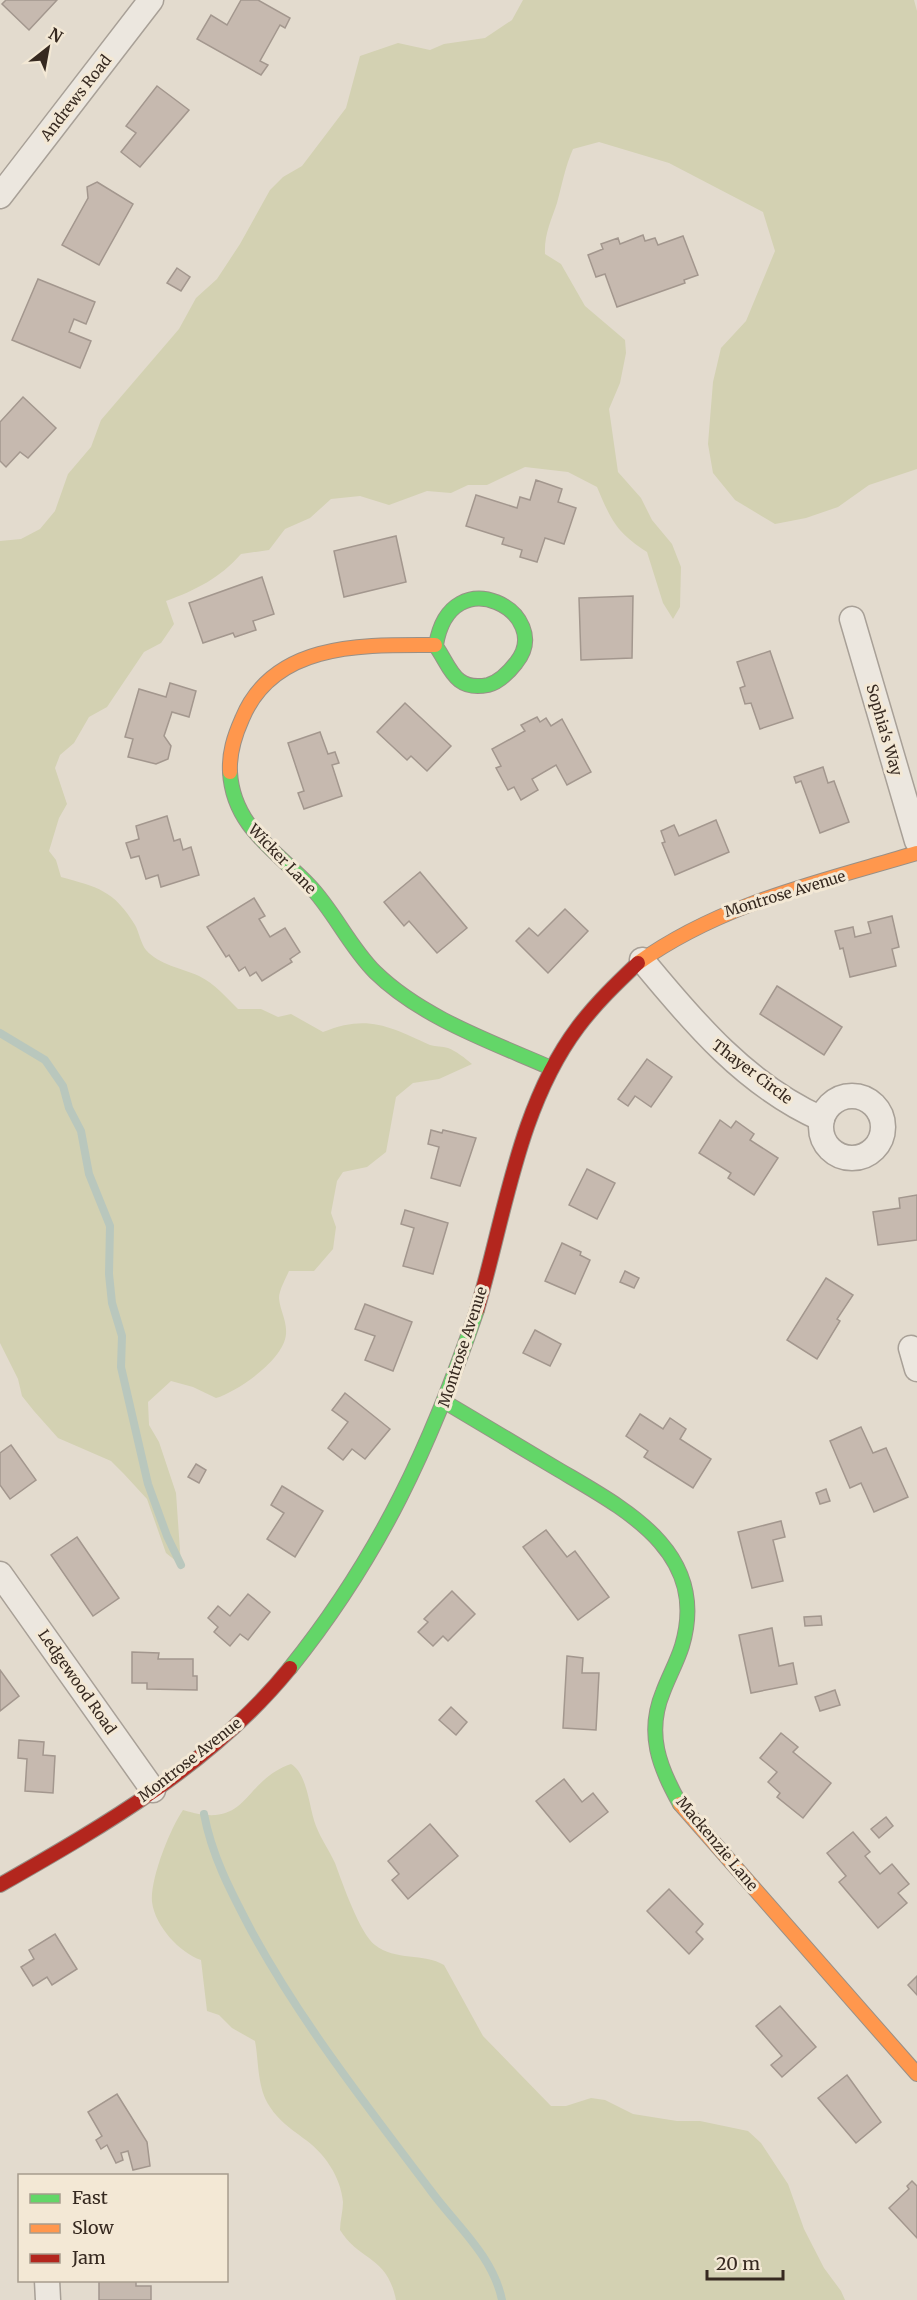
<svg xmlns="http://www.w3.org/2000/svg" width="917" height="2300" font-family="Merriweather,serif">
<rect width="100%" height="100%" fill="#e3dbce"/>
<g fill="#d3d1b2">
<path d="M 523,0 L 914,0 L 917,11 L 917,469 L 869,485 L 838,507 L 806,518 L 775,524 L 735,500 L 713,473 L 708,444 L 713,382 L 721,348 L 746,321 L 775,251 L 763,212 L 669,163 L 599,142 L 573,149 C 565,167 562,185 557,203 C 551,221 544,235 545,254 L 561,264 L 585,306 L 625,340 L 626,353 L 620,383 L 609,409 L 618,472 L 641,498 L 652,520 L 672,544 L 681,567 L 680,607 L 673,619 L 663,603 L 647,552 C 616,532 611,520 597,487 L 568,472 L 525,467 L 487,485 L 468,485 L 451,493 L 427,491 L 389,505 L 360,496 L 331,499 L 310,518 L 285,529 L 269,550 L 241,554 C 220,578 196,590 166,601 L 174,624 L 161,643 L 144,652 L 107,707 L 89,717 L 74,743 L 60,755 L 55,768 L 67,804 L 59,818 L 49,851 L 56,860 L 61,877 C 97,887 114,890 135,925 C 139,932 141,944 146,950 C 159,965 182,968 199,976 C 215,984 226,997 238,1009 L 261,1009 L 278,1017 L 291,1014 L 323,1032 C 367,1014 389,1026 430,1045 C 436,1047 442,1046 448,1048 C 456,1051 465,1058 472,1064 L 439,1079 L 413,1083 L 396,1097 L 386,1152 L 367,1167 L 343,1172 L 337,1181 L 331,1213 L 336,1227 L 333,1249 L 314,1271 L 289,1271 C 286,1278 279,1290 279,1298 C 280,1311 287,1320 286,1334 C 284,1360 238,1391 216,1398 L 193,1387 L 171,1381 L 148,1402 L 149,1425 L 159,1442 L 176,1493 L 181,1565 L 166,1553 L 147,1499 L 124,1474 L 111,1461 L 58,1438 L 34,1411 L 22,1396 L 18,1379 L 0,1343 L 0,541 L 21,539 L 40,529 L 55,511 L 68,474 L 91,447 L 101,420 L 179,329 L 196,298 L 217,279 L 240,244 L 270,190 L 283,177 L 302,166 L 346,108 L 360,56 L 398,43 L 430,50 L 444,44 L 485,38 L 512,20 Z"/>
<path d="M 291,1764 C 308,1774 309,1809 316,1826 C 321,1839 329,1850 335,1863 C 342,1882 360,1934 375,1945 C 395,1961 424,1953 444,1965 L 483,2036 L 551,2106 L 566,2106 L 591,2098 L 605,2100 L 633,2114 L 677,2121 L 700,2121 L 748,2131 L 761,2143 L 788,2184 L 804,2229 L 824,2268 L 841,2291 L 845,2300 L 396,2300 C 387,2255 360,2262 340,2230 C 340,2221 343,2211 343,2202 C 341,2177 324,2152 303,2138 C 290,2128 279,2121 270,2107 C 257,2088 259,2062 255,2041 L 232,2028 L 219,2015 L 207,2011 L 201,1960 C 180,1953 155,1926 152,1902 C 150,1879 170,1829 183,1810 C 250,1831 240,1782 291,1764 Z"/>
</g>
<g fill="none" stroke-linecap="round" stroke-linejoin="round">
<g stroke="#b9c7bd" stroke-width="8">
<polyline points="0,1033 45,1060 63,1086 69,1108 81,1131 89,1174 110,1226 109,1274 112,1303 122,1336 121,1367 148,1484 167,1536 181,1565"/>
<path d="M 204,1814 C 212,1857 232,1894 252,1932 C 303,2025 367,2106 431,2191 C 456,2225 493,2256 502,2300"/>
</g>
</g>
<g fill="#c6b9af" stroke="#a3978e" stroke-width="1.5">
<polygon points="6,0 57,0 29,30 2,4"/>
<polygon points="241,0 258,0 290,18 285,28 280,25 260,61 268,65 261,75 197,39 211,15 227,25"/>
<polygon points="157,86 189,110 140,167 121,152 136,133 126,126"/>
<polygon points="97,182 133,204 99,265 62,245 88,198 87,187"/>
<polygon points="643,235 645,241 655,238 658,245 683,236 698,275 684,280 685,283 617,307 605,274 596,277 588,255 603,249 601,244 618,238 620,244"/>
<polygon points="177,268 190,277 181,291 167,283"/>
<polygon points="38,279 95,302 86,324 74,319 69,332 91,341 80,368 12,340"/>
<polygon points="23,397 56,428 28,458 20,452 6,467 0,461 0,422"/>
<polygon points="536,480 562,489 558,502 576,508 564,544 545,538 537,562 520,557 522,550 502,544 504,538 466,526 476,495 517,508 520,497 530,500"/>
<polygon points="396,536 406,582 344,597 334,551"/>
<polygon points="262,577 274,614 253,621 256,630 235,637 233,633 203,643 189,603"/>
<polygon points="633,596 632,658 581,660 579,598"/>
<polygon points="770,651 793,718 760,729 751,703 745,704 740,688 745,686 737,662"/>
<polygon points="170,683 196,691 189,717 172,712 164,736 171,746 168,759 156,764 128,757 133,739 125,737 139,689 166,697"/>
<polygon points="405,703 451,746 427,771 411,756 407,760 377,732"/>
<polygon points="537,717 540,722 546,718 551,726 562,719 591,772 567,785 556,765 532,779 538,790 521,800 514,787 508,790 496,768 501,766 492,749 525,731 521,725"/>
<polygon points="320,732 328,754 335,752 339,763 332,765 342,796 304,809 298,793 304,791 288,743"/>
<polygon points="823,767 828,783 834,781 849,822 820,833 801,781 796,783 794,777"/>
<polygon points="167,816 174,841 180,839 183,850 191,847 199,875 161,887 158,875 146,879 139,856 131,858 126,843 139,839 136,826"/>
<polygon points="716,820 729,852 675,875 662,843 665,842 661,831 674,825 679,836"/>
<polygon points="420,872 467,928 437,953 409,921 404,926 384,902"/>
<polygon points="254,898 265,916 259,919 270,937 285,928 300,952 290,959 292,962 262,981 256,972 250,976 245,967 239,971 229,955 226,957 207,927"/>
<polygon points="565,909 588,931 548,973 516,941 529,928 538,936"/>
<polygon points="892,916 899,947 892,949 896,966 850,977 843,948 840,949 835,931 853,927 855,937 871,933 868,922"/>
<polygon points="777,986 842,1027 824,1055 760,1014"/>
<polygon points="647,1059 672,1077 651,1107 635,1096 628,1106 618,1099"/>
<polygon points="720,1120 731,1128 736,1121 754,1134 750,1140 778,1158 754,1195 728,1178 731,1173 699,1153"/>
<polygon points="431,1130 442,1133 443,1130 476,1138 460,1186 431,1178 439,1147 428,1144"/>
<polygon points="587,1169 615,1183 597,1219 569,1205"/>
<polygon points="917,1195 917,1240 878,1245 873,1212 900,1208 899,1198"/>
<polygon points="405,1210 448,1223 433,1274 403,1266 414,1228 401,1224"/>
<polygon points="562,1243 581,1252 580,1255 590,1260 575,1294 545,1281"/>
<polygon points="625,1271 639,1278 634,1288 620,1282"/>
<polygon points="826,1278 853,1295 837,1319 840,1321 817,1359 787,1340"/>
<polygon points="365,1304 412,1322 393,1371 365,1360 375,1336 355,1329"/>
<polygon points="535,1330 561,1344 550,1366 523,1353"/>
<polygon points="345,1393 390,1429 365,1459 352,1449 343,1460 328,1448 348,1422 332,1410"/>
<polygon points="640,1414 663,1429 670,1418 686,1429 680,1439 711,1459 693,1488 644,1457 648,1451 626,1436"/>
<polygon points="861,1427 873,1453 886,1448 908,1497 874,1512 861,1483 850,1488 830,1441"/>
<polygon points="11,1445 36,1480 10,1499 0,1485 0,1453"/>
<polygon points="196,1464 206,1470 199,1483 188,1477"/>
<polygon points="282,1486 323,1511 295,1557 267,1539 284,1513 271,1505"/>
<polygon points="826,1489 830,1501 820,1504 816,1493"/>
<polygon points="781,1521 785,1537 773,1540 783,1581 752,1588 738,1532"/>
<polygon points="546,1530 567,1557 575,1551 609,1597 578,1620 523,1547"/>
<polygon points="77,1537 119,1598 93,1616 51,1555"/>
<polygon points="452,1591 475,1614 448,1641 443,1636 433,1646 418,1632 428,1622 424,1619"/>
<polygon points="248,1594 270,1612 248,1640 240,1634 230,1646 214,1632 218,1627 208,1618 218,1606 230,1616"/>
<polygon points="821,1616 822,1625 805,1626 804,1617"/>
<polygon points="772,1628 779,1666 793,1663 797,1684 751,1693 739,1635"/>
<polygon points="132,1652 159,1653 158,1659 193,1659 193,1676 197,1676 197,1690 147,1689 147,1683 132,1683"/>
<polygon points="567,1656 583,1658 582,1673 599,1673 596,1730 563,1728"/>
<polygon points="0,1670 19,1696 0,1711"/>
<polygon points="835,1690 840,1705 820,1711 815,1697"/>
<polygon points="451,1707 467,1722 456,1735 439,1720"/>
<polygon points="781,1733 798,1747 793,1752 831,1783 803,1818 777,1797 780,1793 768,1782 777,1772 760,1758"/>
<polygon points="19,1740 44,1742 43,1755 55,1756 53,1793 25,1791 27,1759 18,1758"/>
<polygon points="564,1779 582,1802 593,1793 608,1812 570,1842 536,1801"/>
<polygon points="886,1817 893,1826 879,1838 871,1829"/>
<polygon points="430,1824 458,1856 408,1899 392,1880 399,1874 388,1861"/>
<polygon points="853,1832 870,1852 865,1856 880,1874 892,1864 909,1884 898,1893 907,1903 878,1928 839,1882 846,1876 827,1853"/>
<polygon points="669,1889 703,1924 696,1932 703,1939 689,1954 647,1911"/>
<polygon points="55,1934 77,1969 52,1985 47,1977 33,1986 21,1967 34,1959 29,1950"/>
<polygon points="917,1976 917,1995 908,1985"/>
<polygon points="780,2006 816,2047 782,2077 771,2065 782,2056 756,2026"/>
<polygon points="847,2075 881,2122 856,2143 818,2098"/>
<polygon points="117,2094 147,2142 150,2166 133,2170 128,2151 121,2153 123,2160 116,2163 107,2145 101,2149 96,2140 102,2136 88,2112"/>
<polygon points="912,2181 917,2186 917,2238 889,2208 909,2189 907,2186"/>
<polygon points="99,2280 136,2280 136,2286 151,2286 151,2300 99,2300"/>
</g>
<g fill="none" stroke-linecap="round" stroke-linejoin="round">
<g stroke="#a8a097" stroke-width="27">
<g id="street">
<polyline points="0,196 151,0"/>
<polyline points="852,619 917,841"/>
<path d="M 642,960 C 693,1022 747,1086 822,1119"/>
<circle cx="852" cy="1127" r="31"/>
<polyline points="911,1348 917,1369"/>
<polyline points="0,1574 153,1790"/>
<polyline points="47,2280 48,2300"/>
</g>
</g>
<g stroke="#989087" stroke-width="16">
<g id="fast">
<path d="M 435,645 C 450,665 453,692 488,685 C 500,682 509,672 516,663 C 556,614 451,556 436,645"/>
<path d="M 230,772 C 233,826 275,850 309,885 C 334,911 349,946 375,972 C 422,1018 492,1042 551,1068"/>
<path d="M 445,1402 C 483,1425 521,1447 559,1470 C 625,1509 710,1552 682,1646 C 677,1662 669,1676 663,1692 C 646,1733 659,1767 680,1804"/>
<path d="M 290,1668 C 380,1556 431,1445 477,1310"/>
</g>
</g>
<g stroke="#989087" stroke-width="16">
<g id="slow">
<path d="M 230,772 C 229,753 234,737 242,719 C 274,641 365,645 435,645"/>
<path d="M 638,963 C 722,903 820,882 917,853"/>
<polyline points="680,1804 917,2074"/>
</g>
</g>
<g stroke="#989087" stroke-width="16">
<g id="jam">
<path d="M 477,1310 C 505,1216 518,1107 578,1027 C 596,1003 617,983 638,963"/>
<path d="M 0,1885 C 105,1825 213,1763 290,1668"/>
</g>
</g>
<use href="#street" stroke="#ece7df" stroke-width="24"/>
<use href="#fast" stroke="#63d668" stroke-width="14"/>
<use href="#slow" stroke="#ff974d" stroke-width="14"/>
<use href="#jam" stroke="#b3261e" stroke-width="14"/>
</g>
<g text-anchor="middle" stroke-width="6" stroke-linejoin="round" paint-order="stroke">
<g font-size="15" fill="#362920" stroke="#f3e8d5">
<text transform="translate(76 98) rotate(-52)" y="5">Andrews Road</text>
<text transform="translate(884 730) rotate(74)" y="5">Sophia's Way</text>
<text transform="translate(282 859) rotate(46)" y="5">Wicker Lane</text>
<text transform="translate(785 894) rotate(-17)" y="5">Montrose Avenue</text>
<text transform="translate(752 1072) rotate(37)" y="5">Thayer Circle</text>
<text transform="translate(463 1347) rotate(-72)" y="5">Montrose Avenue</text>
<text transform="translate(77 1682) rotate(55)" y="5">Ledgewood Road</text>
<text transform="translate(190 1760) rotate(-38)" y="5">Montrose Avenue</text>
<text transform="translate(717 1844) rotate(50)" y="5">Mackenzie Lane</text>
</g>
</g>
<rect x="18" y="2174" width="210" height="108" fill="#f3e8d5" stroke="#a79c8d" stroke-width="1.5"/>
<rect x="30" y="2194" width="30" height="9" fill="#63d668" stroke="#a79c8d" stroke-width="1.5"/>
<text x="72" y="2204" font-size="18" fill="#362920">Fast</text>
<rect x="30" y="2224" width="30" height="9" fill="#ff974d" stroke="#a79c8d" stroke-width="1.5"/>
<text x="72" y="2234" font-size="18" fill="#362920">Slow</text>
<rect x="30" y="2254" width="30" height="9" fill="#b3261e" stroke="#a79c8d" stroke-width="1.5"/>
<text x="72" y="2264" font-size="18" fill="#362920">Jam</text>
<g transform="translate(48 48) rotate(31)" stroke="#f3e8d5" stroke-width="4.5" paint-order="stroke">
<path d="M0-4.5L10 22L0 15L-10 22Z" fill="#362920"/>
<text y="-9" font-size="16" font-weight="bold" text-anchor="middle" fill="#362920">N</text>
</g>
<path d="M707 2270v9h76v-9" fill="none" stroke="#362920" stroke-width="3"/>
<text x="716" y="2270" font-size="18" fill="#362920" stroke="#f3e8d5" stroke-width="4.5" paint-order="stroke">20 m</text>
</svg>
